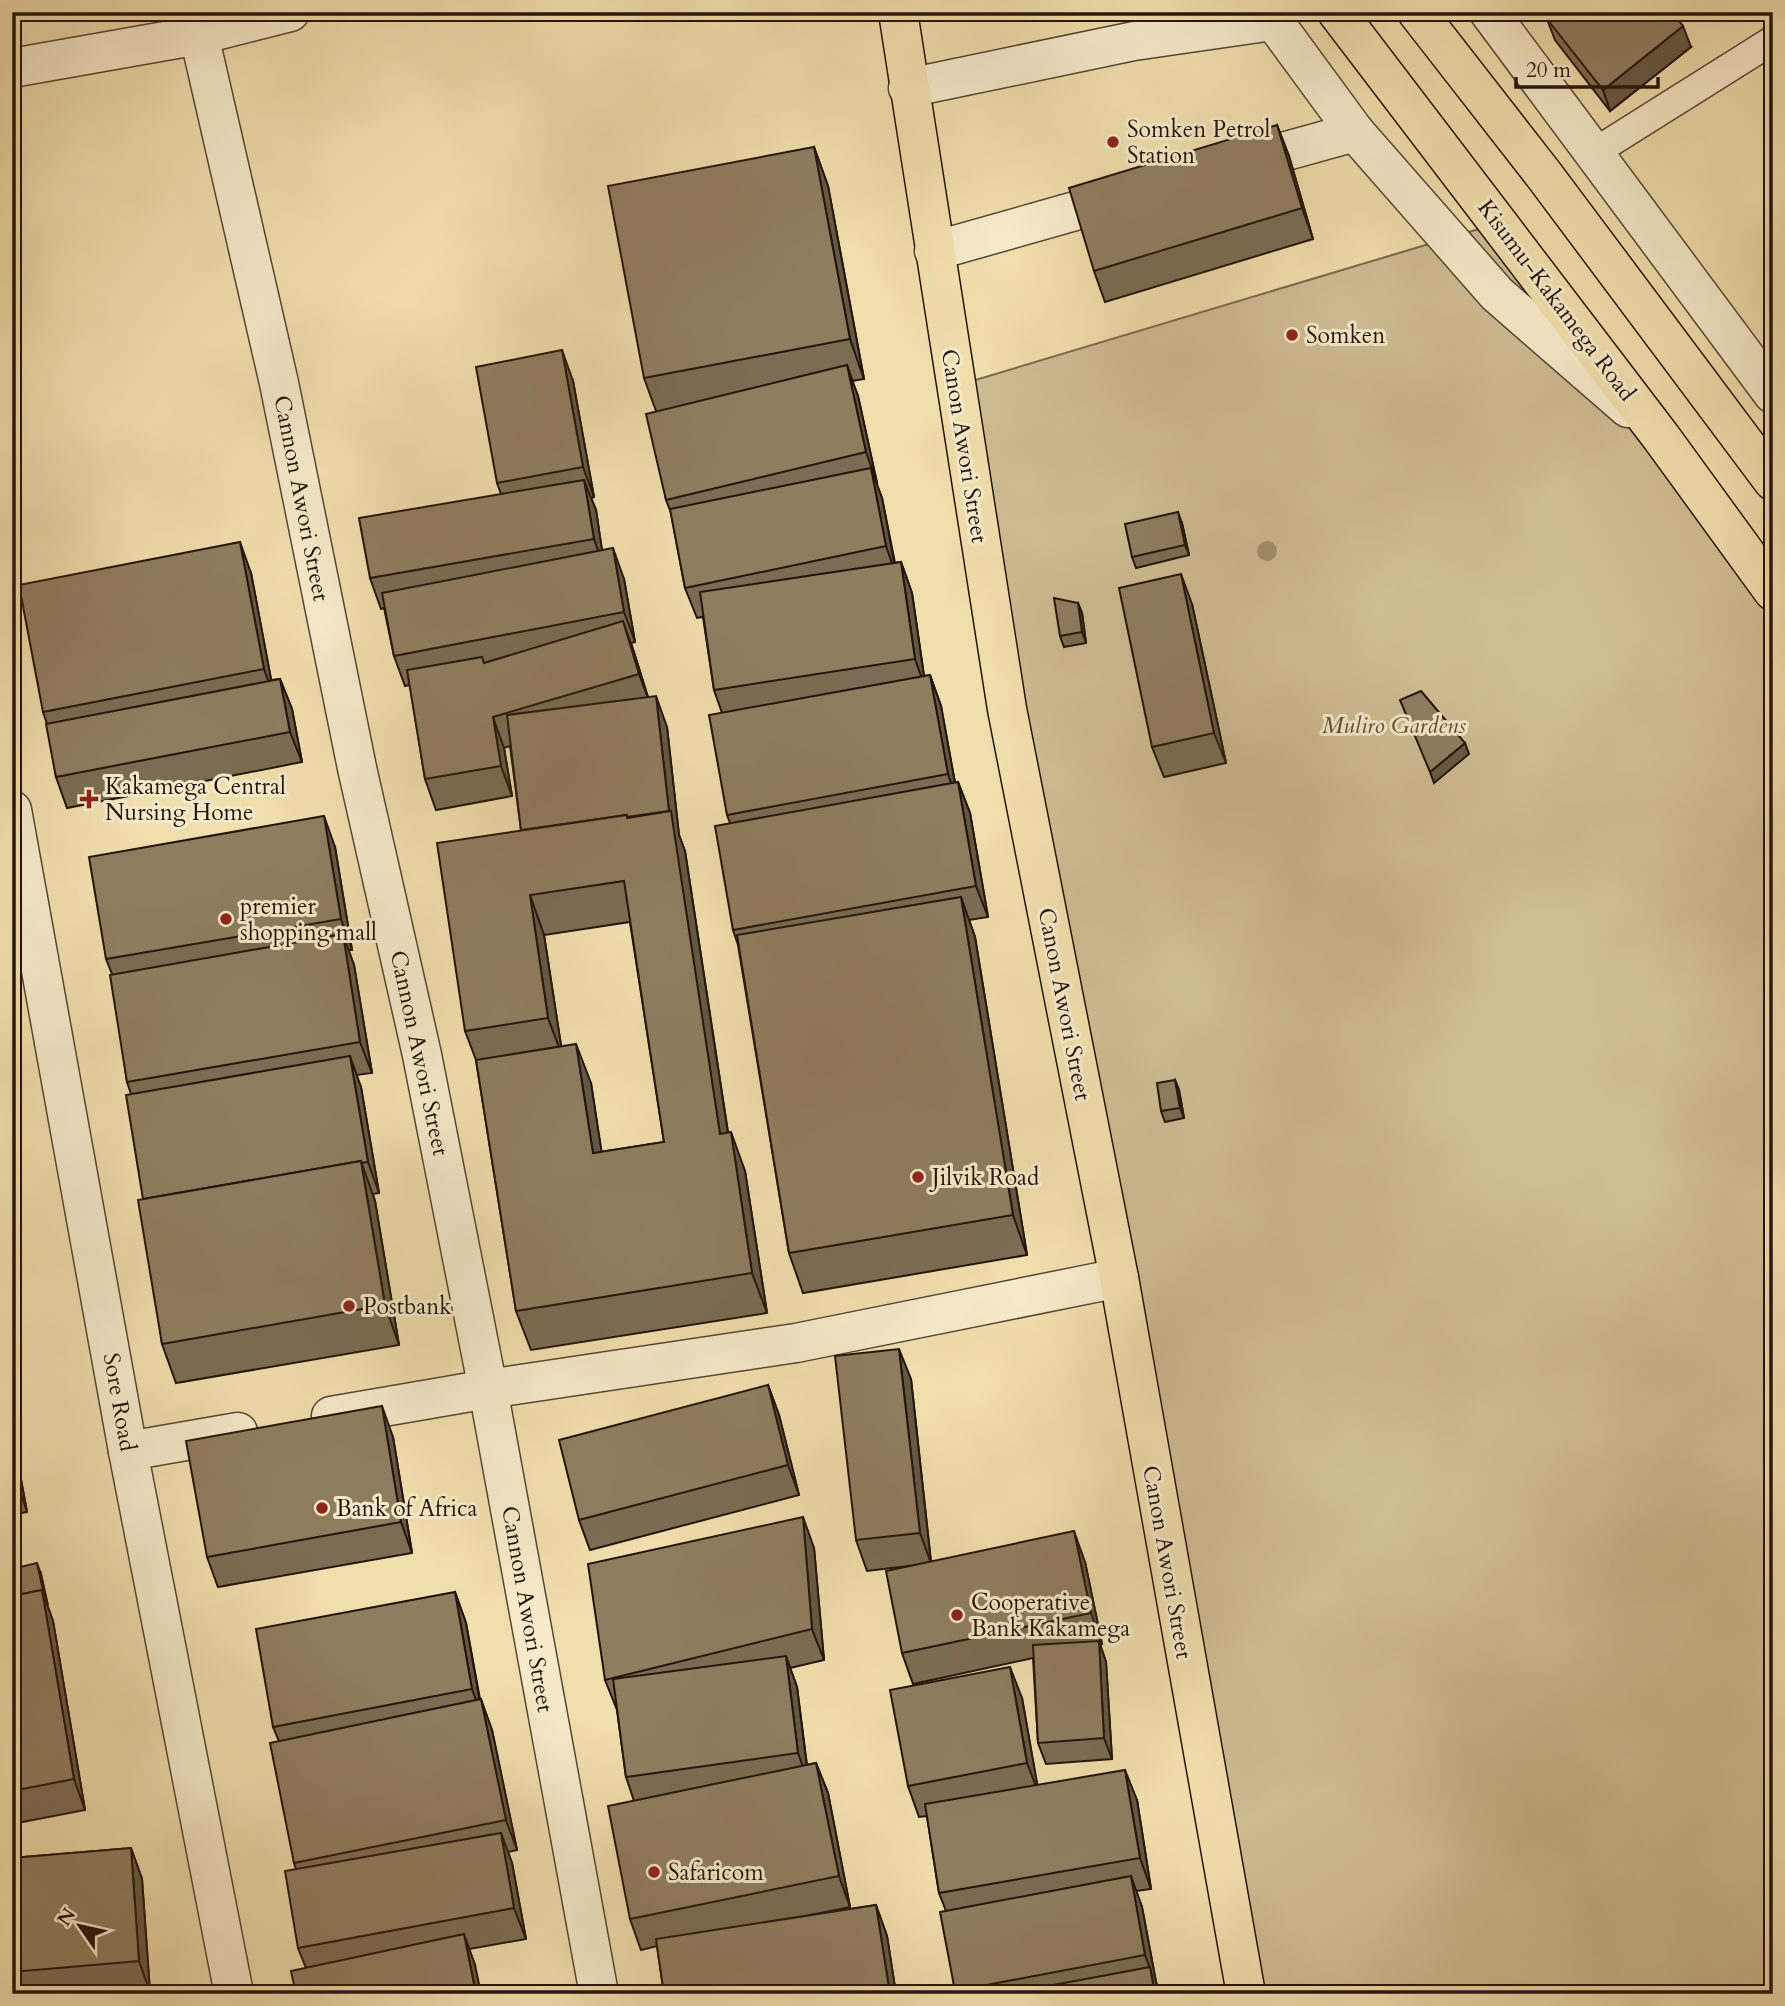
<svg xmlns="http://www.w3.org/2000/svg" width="1785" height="2006" font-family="Cardo,serif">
<rect width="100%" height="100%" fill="#f1dead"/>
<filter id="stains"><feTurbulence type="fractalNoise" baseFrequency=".00286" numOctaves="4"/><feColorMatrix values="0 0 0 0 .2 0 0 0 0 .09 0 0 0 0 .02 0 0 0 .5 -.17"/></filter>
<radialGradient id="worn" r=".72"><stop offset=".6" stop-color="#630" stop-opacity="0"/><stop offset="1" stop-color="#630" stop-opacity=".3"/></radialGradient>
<polygon fill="#cebc92" stroke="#79684f" stroke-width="2" points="1499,223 1773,599 1773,1994 1245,1994 952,387"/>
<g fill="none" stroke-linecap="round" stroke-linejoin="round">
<g stroke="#574634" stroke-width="31">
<polyline id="service" points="1595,152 1773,40"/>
</g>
<g stroke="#574634" stroke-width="41">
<g id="minor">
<polyline points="1267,12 1355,132 1497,294 1628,408"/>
<polyline points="1489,12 1773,394"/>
<polyline points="199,35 279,383 357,768 422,1055 488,1389 599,1994"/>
<polyline points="12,68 199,35 290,12"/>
<polyline points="908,88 1134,41 1273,21"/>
<polyline points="1236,165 1355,132"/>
<polyline points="934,251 1128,196"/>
<polyline points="12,810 128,1451 234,1994"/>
<polyline points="331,1416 488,1389 796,1343 1119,1278"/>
<polyline points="128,1451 238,1432"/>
</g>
</g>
<g stroke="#24140c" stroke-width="41">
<polyline id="primary" points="898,12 1007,709 1119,1278 1246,1994"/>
</g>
<g stroke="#24140c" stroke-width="41">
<g id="trunk">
<polyline points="1337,12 1661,437 1773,591"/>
<polyline points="1417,12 1544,175 1773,481"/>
</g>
</g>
<use href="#service" stroke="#f6eaca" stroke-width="28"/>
<use href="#minor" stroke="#f6eaca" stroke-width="38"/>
<use href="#primary" stroke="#f1dead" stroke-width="38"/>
<use href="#trunk" stroke="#f1dead" stroke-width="38"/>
</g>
<circle fill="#a18f6e" cx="1267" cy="551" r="10"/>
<g fill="#7b6c53" stroke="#24140c" stroke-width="2" fill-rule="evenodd">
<polygon points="1547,19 1691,47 1610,111 1555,40"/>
<polygon points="1277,125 1289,156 1313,239 1105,302 1094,271"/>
<polygon points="814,147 828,186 864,379 852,381 858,396 877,483 876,483 882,498 895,563 901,562 912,593 924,676 930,675 941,706 955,783 958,782 970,813 988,917 969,920 975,937 1027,1255 803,1293 789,1253 738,945 733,930 730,823 727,815 722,713 714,690 703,617 697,618 685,588 671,513 666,500 656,411 644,378"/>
<path d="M 573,381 L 594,497 L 591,498 L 596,510 L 602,551 L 624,579 L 635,642 L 631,643 L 648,697 L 667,727 L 679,835 L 685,851 L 728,1132 L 745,1171 L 767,1313 L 531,1350 L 516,1311 L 476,1060 L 465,1031 L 521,830 L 510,746 L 504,748 L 512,796 L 436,810 L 425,779 L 410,685 L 405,686 L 394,656 L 384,608 L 381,609 L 370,578 L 501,494 L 497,483 ZM 630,922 L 664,1142 L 601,1152 L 591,1083 L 561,1046 L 544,935 Z"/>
<polygon points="1182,523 1189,555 1136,568 1132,557"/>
<polygon points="251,573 271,680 280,679 292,709 302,762 67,808 56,777 47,724 43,712"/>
<polygon points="1078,603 1082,613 1086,643 1064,647 1060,636"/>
<polygon points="1192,604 1226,763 1164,777 1152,747"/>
<polygon points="335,847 352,950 348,950 354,965 372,1073 356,1075 361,1087 379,1193 373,1194 375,1201 399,1345 176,1383 162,1344 131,1094 127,1082 112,974 106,959"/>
<polygon points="1175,1080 1179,1090 1184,1118 1165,1122 1161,1111"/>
<polygon points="911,1379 931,1561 1085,1562 1102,1644 1100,1644 1106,1662 1112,1759 1046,1764 1038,1743 1033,1658 913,1684 902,1653 909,1566 867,1571 856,1540"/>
<polygon points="768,1385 779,1415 799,1495 590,1550 579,1520"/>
<polygon points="393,1437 412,1553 218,1587 207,1557"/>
<polygon points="12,1439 15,1447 27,1512 12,1515"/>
<polygon points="814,1548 824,1660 790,1668 797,1687 807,1765 816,1763 828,1793 850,1907 801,1917 876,1905 887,1936 896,1994 664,1994 657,1946 641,1950 630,1919 634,1801 626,1777 617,1710 605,1680"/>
<polygon points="41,1574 47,1605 53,1621 85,1810 12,1824 12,1631 15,1631"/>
<polygon points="455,1592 466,1623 480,1699 492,1730 517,1850 508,1852 512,1863 526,1939 469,1949 475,1965 306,1968 298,1948 296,1869 294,1863 279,1741 273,1727"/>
<polygon points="1022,1698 1037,1785 1137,1800 1151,1889 1136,1891 1142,1907 1156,1982 1160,1994 955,1994 946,1911 939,1893 927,1816 919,1817 908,1786"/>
<polygon points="131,1848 142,1879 150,1992 131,1994 12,1994 12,1858"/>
</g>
<g fill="#645843" stroke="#24140c" stroke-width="2">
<polygon points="1683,26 1691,47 1610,111 1603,90"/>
<polygon points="1277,125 1289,156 1313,239 1302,208"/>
<polygon points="814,147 828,186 864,379 850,339"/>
<polygon points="562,350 573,381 594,497 583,467"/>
<polygon points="847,365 858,396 877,483 866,452"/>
<polygon points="871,468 882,498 897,577 886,546"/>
<polygon points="584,480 596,510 605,570 594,539"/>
<polygon points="1178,512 1182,523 1189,555 1185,545"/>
<polygon points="240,542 251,573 275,700 264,669"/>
<polygon points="613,548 624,579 635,642 624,612"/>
<polygon points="901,562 912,593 926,690 915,659"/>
<polygon points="1181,574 1192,604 1226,763 1214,733"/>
<polygon points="1078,603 1082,613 1086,643 1082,632"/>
<polygon points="623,621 634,652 650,704 639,674"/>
<polygon points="930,675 941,706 959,805 948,774"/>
<polygon points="280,679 292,709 302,762 290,732"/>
<polygon points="656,696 667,727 679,835 685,851 734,1173 720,1134 669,811"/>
<polygon points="493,717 504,748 512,796 501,766"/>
<polygon points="1465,743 1469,754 1434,783 1430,772"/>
<polygon points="958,782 970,813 988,917 976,886"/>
<polygon points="324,816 335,847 352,950 341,919"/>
<polygon points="530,895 544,935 563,1058 548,1018"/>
<polygon points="961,897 975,937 1027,1255 1013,1215"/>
<polygon points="343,934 354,965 372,1073 360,1042"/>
<polygon points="576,1044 591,1083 608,1193 593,1153"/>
<polygon points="350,1056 361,1087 379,1193 368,1162"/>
<polygon points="1175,1080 1179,1090 1184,1118 1180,1108"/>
<polygon points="731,1132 745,1171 767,1313 752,1273"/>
<polygon points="361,1161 375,1201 399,1345 385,1305"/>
<polygon points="899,1349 911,1379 931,1563 920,1533"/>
<polygon points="768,1385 779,1415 799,1495 788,1465"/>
<polygon points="382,1406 393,1437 412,1553 401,1522"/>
<polygon points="12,1439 15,1447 27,1512 20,1491 12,1452"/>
<polygon points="803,1517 814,1548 824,1660 812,1629"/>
<polygon points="1074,1531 1085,1562 1102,1644 1091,1613"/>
<polygon points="37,1563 41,1574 48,1605 44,1595"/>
<polygon points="42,1590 53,1621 85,1810 74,1779"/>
<polygon points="455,1592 466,1623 483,1720 472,1689"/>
<polygon points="1099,1641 1106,1662 1112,1759 1104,1738"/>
<polygon points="786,1656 797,1687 809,1784 798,1753"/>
<polygon points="1010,1667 1022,1698 1039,1794 1027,1763"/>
<polygon points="481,1699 492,1730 517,1850 506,1820"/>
<polygon points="816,1763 828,1793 850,1907 839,1876"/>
<polygon points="1125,1770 1137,1800 1151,1889 1140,1858"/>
<polygon points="501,1833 512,1863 526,1939 514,1908"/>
<polygon points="131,1848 142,1879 150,1992 139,1961"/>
<polygon points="1131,1876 1142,1907 1156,1982 1160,1994 1155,1994 1151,1971 1145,1955"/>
<polygon points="876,1905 887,1936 896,1994 890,1994"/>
<polygon points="464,1934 475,1965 481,1994 476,1994"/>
</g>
<g fill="#8f7d60" stroke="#24140c" stroke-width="2">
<polygon points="1555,12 1672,12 1683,26 1603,90 1547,19"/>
<polygon points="1277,125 1302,208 1094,271 1069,188"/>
<polygon points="814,147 850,339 644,378 608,186"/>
<polygon points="562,350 583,467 497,483 476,367"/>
<polygon points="847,365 866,452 666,500 646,414"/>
<polygon points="871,468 886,546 685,588 670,509"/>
<polygon points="584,480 594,539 370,578 359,518"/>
<polygon points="1178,512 1185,545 1132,557 1125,524"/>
<polygon points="240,542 264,669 43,712 19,585"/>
<polygon points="613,548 624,612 394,656 382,593"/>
<polygon points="901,562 915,659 714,690 700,592"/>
<polygon points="1181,574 1214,733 1152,747 1119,588"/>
<polygon points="1054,598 1078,603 1082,632 1060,636"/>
<polygon points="623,621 639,674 493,717 501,766 425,779 407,670 482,657 484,663"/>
<polygon points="930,675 948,774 727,815 709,715"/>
<polygon points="280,679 290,732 56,777 46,724"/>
<polygon points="1421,691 1465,743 1430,772 1400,700"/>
<polygon points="656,696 669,811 627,817 627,815 521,830 507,715"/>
<polygon points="958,782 976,886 733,930 715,826"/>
<polygon points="671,811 720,1134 731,1132 752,1273 516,1311 476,1060 576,1044 593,1153 664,1142 624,881 530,895 548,1018 465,1031 437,843 627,815 627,818"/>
<polygon points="324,816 341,919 106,959 89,857"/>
<polygon points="961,897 1013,1215 789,1253 737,935"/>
<polygon points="343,934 360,1042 127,1082 110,975"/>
<polygon points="350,1056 368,1162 361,1163 361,1161 143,1199 126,1095"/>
<polygon points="1175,1080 1180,1108 1161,1111 1157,1083"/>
<polygon points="361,1161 385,1305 162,1344 138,1200"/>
<polygon points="899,1349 920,1533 856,1540 835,1356"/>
<polygon points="768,1385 788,1465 579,1520 559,1440"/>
<polygon points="382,1406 401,1522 207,1557 186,1441"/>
<polygon points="12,1452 20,1491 12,1492"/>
<polygon points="803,1517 812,1629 605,1680 588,1564"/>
<polygon points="1074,1531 1091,1613 902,1653 886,1571"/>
<polygon points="37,1563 44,1595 42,1590 12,1596 12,1569"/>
<polygon points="42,1590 74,1779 12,1791 12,1631 15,1631 12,1616 12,1596"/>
<polygon points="455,1592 472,1689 273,1727 256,1629"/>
<polygon points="1099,1641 1104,1738 1038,1743 1033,1645"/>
<polygon points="786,1656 798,1753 626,1777 613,1679"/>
<polygon points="1010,1667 1027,1763 908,1786 890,1690"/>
<polygon points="481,1699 506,1820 294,1863 270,1743"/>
<polygon points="816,1763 839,1876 630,1919 608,1806"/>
<polygon points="1125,1770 1140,1858 939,1893 925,1804"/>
<polygon points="501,1833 514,1908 298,1948 285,1871"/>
<polygon points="131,1848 139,1961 12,1972 12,1858"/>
<polygon points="1131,1876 1145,1955 955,1991 940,1912"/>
<polygon points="876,1905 890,1994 664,1994 656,1939"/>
<polygon points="464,1934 476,1994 296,1994 291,1971"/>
<polygon points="1150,1967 1155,1994 1005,1994"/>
</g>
<g fill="#8f2418" stroke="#f6eaca" stroke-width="2.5">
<circle cx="1113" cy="142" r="7"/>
<circle cx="1292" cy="335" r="7"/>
<path d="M85.5 788.5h7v7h7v7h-7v7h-7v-7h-7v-7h7z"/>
<circle cx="226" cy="919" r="7"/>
<circle cx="918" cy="1177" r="7"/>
<circle cx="349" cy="1306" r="7"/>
<circle cx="322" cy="1508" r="7"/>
<circle cx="957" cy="1615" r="7"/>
<circle cx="654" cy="1872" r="7"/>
</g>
<g text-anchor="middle" stroke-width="6" stroke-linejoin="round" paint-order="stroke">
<g font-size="23" fill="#24140c" stroke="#f6eaca" text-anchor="start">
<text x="1127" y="137">Somken Petrol<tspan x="1127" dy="26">Station</tspan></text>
<text x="1306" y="343">Somken</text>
<text x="105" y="794">Kakamega Central<tspan x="105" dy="26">Nursing Home</tspan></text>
<text x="240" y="914">premier<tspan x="240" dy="26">shopping mall</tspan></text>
<text x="932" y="1185">Jilvik Road</text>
<text x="363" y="1314">Postbank</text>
<text x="336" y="1516">Bank of Africa</text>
<text x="971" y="1610">Cooperative<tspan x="971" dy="26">Bank Kakamega</tspan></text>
<text x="668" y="1880">Safaricom</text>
</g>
<g font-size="23" fill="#24140c" stroke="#f6eaca">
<text transform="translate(1557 300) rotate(53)" y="8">Kisumu-Kakamega Road</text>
<text transform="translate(965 446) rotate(81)" y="8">Canon Awori Street</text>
<text transform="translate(302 498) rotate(79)" y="8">Cannon Awori Street</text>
<text transform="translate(1065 1004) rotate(79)" y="8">Canon Awori Street</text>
<text transform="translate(420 1053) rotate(78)" y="8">Cannon Awori Street</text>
<text transform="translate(120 1402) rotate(80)" y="8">Sore Road</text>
<text transform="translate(1168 1562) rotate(80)" y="8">Canon Awori Street</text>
<text transform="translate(528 1609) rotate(80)" y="8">Cannon Awori Street</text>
</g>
<g font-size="23" font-style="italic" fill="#604f3b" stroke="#f6eaca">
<text x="1394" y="733">Muliro Gardens</text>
</g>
</g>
<rect width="1785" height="2006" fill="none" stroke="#f1dead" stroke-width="42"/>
<rect x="14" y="14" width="1757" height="1978" fill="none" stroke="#24140c" stroke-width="3.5"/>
<rect x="21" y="21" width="1743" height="1964" fill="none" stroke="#24140c" stroke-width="2"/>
<g transform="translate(80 1926) rotate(304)" stroke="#f6eaca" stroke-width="5" paint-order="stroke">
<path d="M0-5L12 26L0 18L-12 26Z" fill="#24140c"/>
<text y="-10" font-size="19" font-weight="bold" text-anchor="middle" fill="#24140c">N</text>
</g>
<path d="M1516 77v10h142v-10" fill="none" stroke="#24140c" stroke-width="3.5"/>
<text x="1526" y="77" font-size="21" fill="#24140c" stroke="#f6eaca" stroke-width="5" paint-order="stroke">20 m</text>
<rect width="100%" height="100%" filter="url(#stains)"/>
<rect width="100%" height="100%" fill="url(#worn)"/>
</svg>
